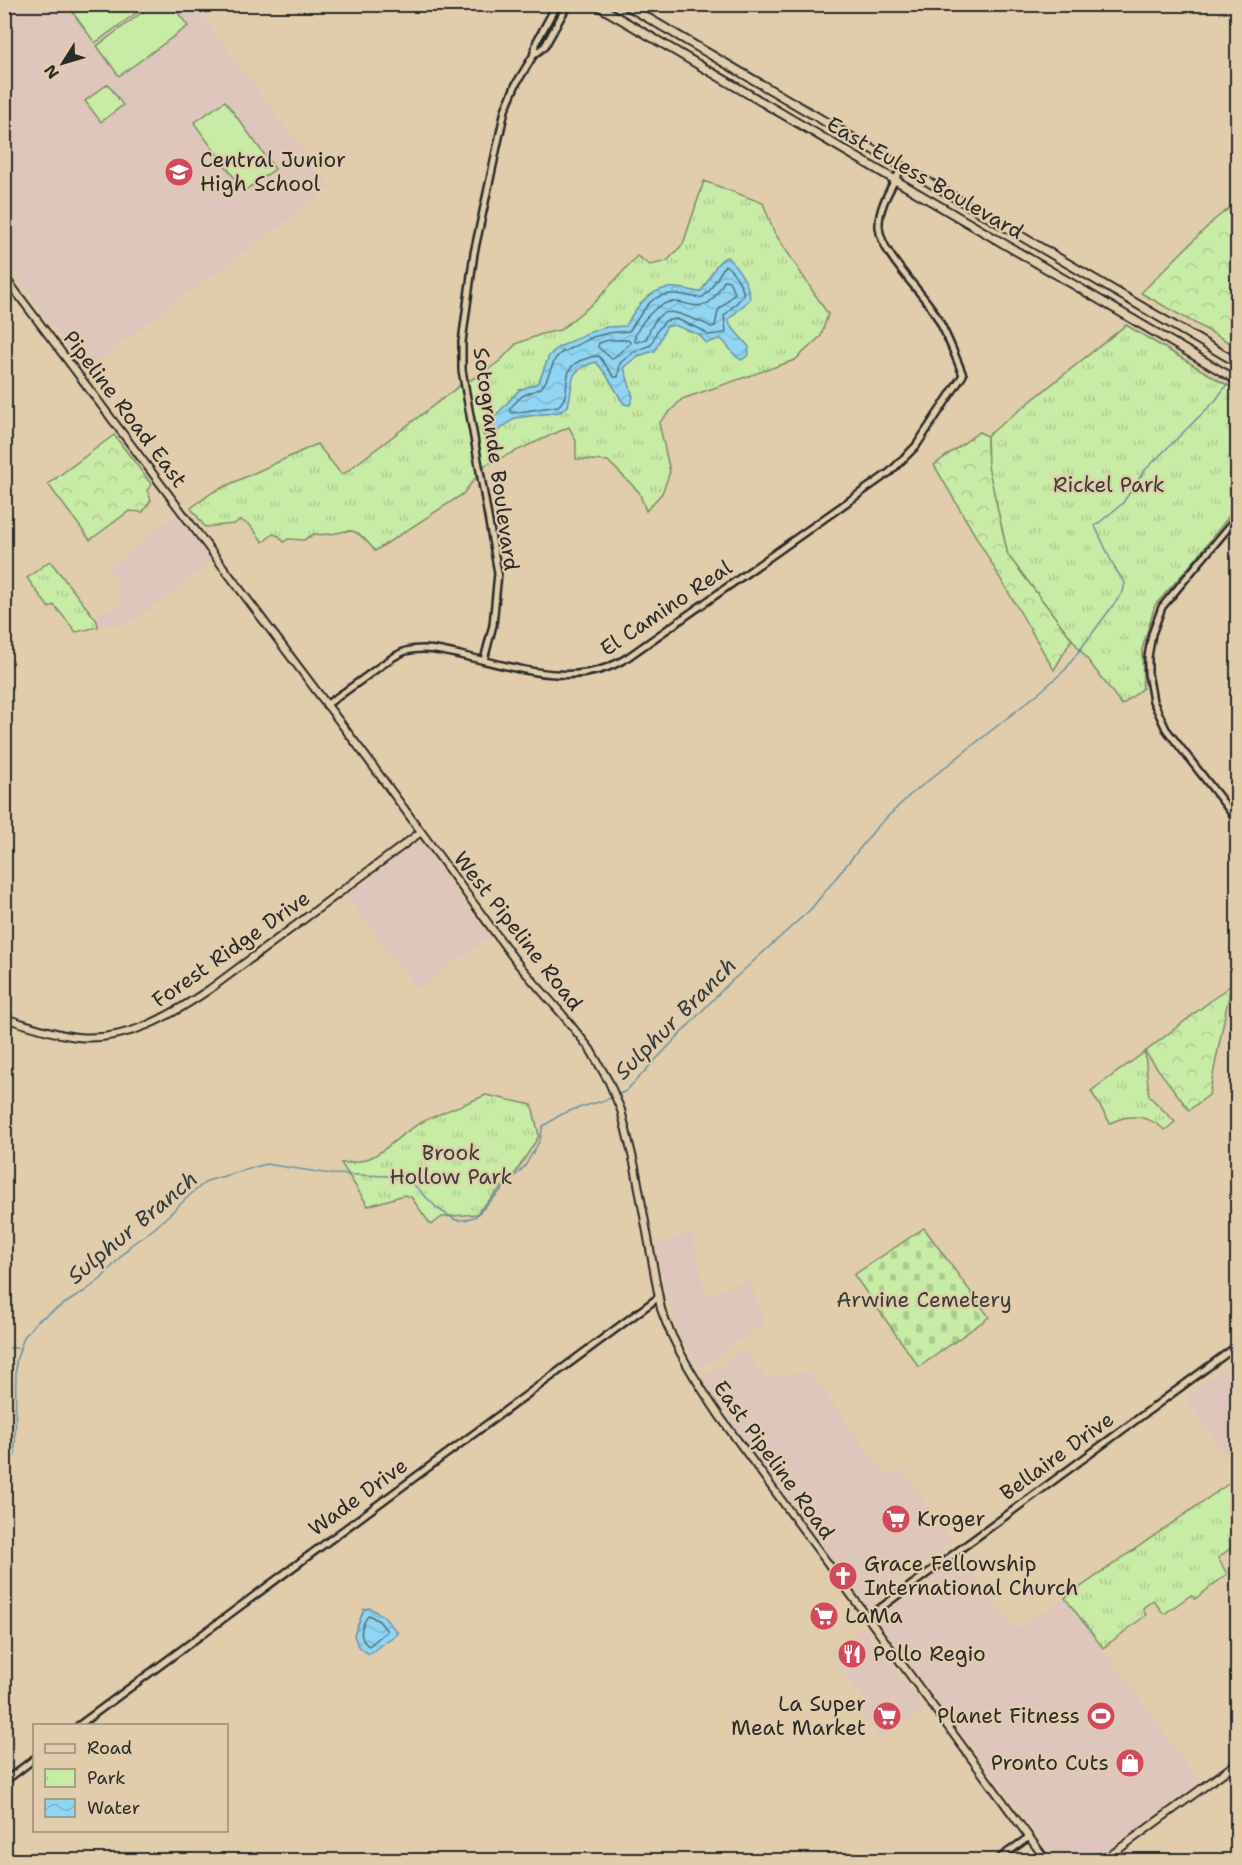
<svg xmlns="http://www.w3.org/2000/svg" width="1242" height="1865" font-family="'Shantell Sans',sans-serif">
<defs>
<pattern id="forest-crowns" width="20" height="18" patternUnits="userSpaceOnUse" patternTransform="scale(1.5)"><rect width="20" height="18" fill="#c8eba5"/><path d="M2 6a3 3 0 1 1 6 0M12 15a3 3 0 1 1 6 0" fill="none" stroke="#acca8e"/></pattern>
<pattern id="cemetery-stones" width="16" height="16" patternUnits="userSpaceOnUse" patternTransform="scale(1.5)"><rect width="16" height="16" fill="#c8eba5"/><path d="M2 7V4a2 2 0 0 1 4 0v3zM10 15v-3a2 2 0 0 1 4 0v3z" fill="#acca8e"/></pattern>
<pattern id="park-tufts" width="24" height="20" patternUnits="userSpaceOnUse" patternTransform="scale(1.5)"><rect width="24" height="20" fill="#c8eba5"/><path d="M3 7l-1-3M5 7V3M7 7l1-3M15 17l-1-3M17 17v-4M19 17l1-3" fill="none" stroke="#acca8e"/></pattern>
<pattern id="water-waves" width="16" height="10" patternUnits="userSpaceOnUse" patternTransform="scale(1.5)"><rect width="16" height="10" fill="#90d5f2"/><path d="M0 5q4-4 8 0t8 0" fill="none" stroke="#7cb7d0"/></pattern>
</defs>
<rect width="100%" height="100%" fill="#e1cdac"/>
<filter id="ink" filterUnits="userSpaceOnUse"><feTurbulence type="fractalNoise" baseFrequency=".0167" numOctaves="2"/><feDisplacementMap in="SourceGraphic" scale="12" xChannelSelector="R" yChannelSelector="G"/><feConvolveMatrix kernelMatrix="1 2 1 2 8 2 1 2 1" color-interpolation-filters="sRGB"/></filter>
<g filter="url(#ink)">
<g fill="#dec6bc">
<polygon points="4,5 194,5 331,188 84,370 5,261"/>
<polygon points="175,515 210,558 206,567 149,610 132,621 122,624 98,627 95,615 120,605 120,598 116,585 117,580 107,568"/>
<polygon points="418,843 421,844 489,937 418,989 346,896"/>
<polygon points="692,1232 706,1296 749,1279 765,1323 699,1369 681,1338 667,1299 656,1244"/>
<polygon points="745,1348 765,1378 809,1371 887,1477 901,1468 954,1541 867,1606 743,1440 703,1378"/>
<polygon points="1237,1356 1237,1472 1185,1397"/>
<polygon points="960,1556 1015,1630 1065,1598 1201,1782 1092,1860 1057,1860 876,1619"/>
<polygon points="864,1627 924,1708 900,1727 879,1739 859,1712 865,1702 829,1653"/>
</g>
<g fill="#c8eba5" stroke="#7a8b68" stroke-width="1.5">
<polygon points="84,5 84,4 147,5 95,43 73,13"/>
<polygon points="152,5 172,5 188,26 119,76 97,46"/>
<polygon points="108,84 123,105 101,122 85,101"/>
<polygon points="225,101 275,169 244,191 194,123"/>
</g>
<g fill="url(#forest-crowns)" stroke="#7a8b68" stroke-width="1.5">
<polygon points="1237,202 1238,345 1237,347 1141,293 1214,220"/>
<polygon points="979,432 987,436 988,463 1008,555 1072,639 1054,670 934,465"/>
<polygon points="114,435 152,485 147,490 151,500 143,512 129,511 90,540 48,484"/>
<polygon points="1231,985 1209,1095 1189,1110 1145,1052"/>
</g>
<polygon fill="url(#cemetery-stones)" stroke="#7a8b68" stroke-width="1.5" points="924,1228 989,1317 919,1367 854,1275"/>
<g fill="url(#park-tufts)" stroke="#7a8b68" stroke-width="1.5">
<path d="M 704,181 L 763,203 L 774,232 L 828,314 L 821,336 L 795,360 L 682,399 L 659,423 L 670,472 L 662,493 L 646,511 L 639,492 L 608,461 L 576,459 L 576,441 L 569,427 L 485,465 L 463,494 L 375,551 C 347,515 348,539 314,534 L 304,540 L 288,539 L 284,542 L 279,536 L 273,534 L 263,542 L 250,525 L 240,520 L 234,524 L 205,527 L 191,508 L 213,492 L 317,444 L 342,475 L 458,387 L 481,374 L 500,361 L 516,344 L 542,334 L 560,330 L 597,300 L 637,256 L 650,265 L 667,261 L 683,244 Z"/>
<polygon points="1126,325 1237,391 1237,506 1194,561 1155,605 1142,649 1143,688 1122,705 1008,555 988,466 987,436"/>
<polygon points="50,561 97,621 98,627 76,632 54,605 49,608 27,578"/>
<path d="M 1145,1052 L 1149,1096 L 1175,1122 L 1165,1130 C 1147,1115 1131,1113 1110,1123 L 1091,1091 Z"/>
<path d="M 486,1095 L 532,1105 L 539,1136 L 516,1172 L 476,1214 L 442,1217 L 431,1225 L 411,1197 L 404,1195 L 368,1206 L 341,1163 C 381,1163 386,1143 417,1125 C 437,1113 464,1105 486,1095 Z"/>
<polygon points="1231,1482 1237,1491 1237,1545 1236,1544 1218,1558 1227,1574 1195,1599 1191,1595 1164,1614 1153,1600 1143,1608 1146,1615 1103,1648 1065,1598"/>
</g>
<g fill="url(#water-waves)" stroke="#6891a2" stroke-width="1.5">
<path d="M 727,257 C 738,268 749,282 750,299 L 729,319 L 730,325 L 749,347 L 748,355 L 742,360 C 732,357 729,345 721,339 L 706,343 L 700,335 L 674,325 L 666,327 L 655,351 L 638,356 L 624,367 L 633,397 L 630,405 L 624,404 L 605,373 L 596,362 C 565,371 575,380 568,406 L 560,412 L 515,418 L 489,438 L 483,435 L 482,431 L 519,390 L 536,384 L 540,379 L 549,356 L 557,348 L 590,332 L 607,327 L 626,326 C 636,306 651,286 676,288 C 684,288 692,291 700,292 C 710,282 713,262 727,257 Z"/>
<polygon points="370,1608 383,1616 398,1633 369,1654 358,1646 354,1635 364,1609"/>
</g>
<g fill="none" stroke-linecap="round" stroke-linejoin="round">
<g stroke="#536f7b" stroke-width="1.5">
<path d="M 725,265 C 734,271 742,285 744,295 L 724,316 L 726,331 L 725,333 L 708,335 L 702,330 L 676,319 L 665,321 L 657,331 L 651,345 L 635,351 L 620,363 L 618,377 L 614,377 L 599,356 C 593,356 590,357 585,359 C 556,367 575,393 558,406 L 512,413 L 510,411 L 510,408 L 522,396 L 541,388 L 546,381 L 555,359 L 561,353 L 593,337 L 608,333 L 629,331 C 643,314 647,293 675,294 C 685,294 693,299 703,297 L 710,290 Z"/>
<path d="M 725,280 L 729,281 L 735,293 L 718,311 L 715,326 L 711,327 C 704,322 696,320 688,317 C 661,305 656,316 646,339 L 637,342 L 634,341 C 637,325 657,300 676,302 C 685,302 694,308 704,305 C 715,301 719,288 725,280 Z"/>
<polygon points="609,340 628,340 631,343 612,359 598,347 599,343"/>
<path d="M 369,1615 L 379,1621 L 387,1631 L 369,1646 C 357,1639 361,1624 369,1615 Z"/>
</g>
<g stroke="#6891a2" stroke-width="1.5">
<polyline points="617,1095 626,1091 724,988 811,909 877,827 910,795 1040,692 1065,670 1123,592 1125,583 1114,567 1095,526 1122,504 1145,470 1216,400 1227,384"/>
<polyline points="4,1348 19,1348"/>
<path d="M 4,1474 L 15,1455 L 16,1361 L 24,1337 L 37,1321 L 85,1291 L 101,1279 L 131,1245 L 155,1228 L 191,1194 L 207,1181 L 266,1164 L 331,1174 L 389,1176 L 412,1183 L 438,1209 L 456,1220 L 465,1220 L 476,1216 L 525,1166 L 540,1140 L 543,1126 C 552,1122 556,1116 565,1113 C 580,1106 597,1104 613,1097"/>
</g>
<g stroke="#2b2b2b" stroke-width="10">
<g id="tertiary">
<polyline points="534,55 545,46 568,4"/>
<polyline points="1238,516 1162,607 1152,634 1148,657 1148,673 1153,701 1166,729 1238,821"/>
<polyline points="484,660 493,625 498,573 462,370 462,342 474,253 505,110 516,84 533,56 537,41 557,4"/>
<path d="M 326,705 C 343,693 359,682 375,670 C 385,663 394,655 406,651 C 424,646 443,651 460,655 C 516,667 576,691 628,657 L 890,472 L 916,446 L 963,375 C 954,353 946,331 934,312 C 919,288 881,254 879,227 C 878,206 893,185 902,167"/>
<polyline points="868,1617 1238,1345"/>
<polyline points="78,1726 659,1297"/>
<polyline points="4,1782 34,1759"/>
<polyline points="997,1860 1029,1837"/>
</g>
</g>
<g stroke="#2b2b2b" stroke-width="10">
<g id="secondary">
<path d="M 4,276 L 367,758 L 518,964 L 562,1014 L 590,1049 L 609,1082 L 621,1110 L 635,1167 L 661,1309 C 675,1349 698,1384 721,1418 L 1046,1860"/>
<path d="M 4,1018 C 28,1025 52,1034 77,1037 C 127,1042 170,1016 210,989 L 421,832"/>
<polyline points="1104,1860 1238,1762"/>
</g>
</g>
<g stroke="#2b2b2b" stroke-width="11">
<g id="primary">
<polyline points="595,4 1238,381"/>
<polyline points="624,4 1238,363"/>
</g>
</g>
<use href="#tertiary" stroke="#e1cdac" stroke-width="5"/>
<use href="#secondary" stroke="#e1cdac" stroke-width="6"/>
<use href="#primary" stroke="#e1cdac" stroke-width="7"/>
</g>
</g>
<defs>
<g id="school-disc" transform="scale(1.5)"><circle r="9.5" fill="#d1495b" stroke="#e1cdac"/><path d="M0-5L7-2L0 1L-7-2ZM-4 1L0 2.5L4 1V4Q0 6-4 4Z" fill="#fff"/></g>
<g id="supermarket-disc" transform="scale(1.5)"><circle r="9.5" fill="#d1495b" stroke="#e1cdac"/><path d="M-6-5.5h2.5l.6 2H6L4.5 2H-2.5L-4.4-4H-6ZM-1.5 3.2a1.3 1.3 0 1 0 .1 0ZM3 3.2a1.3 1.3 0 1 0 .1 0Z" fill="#fff"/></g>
<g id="church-disc" transform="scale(1.5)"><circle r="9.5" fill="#d1495b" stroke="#e1cdac"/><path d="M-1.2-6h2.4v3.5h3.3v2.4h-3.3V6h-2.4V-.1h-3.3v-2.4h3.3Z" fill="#fff"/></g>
<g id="restaurant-disc" transform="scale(1.5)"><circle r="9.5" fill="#d1495b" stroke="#e1cdac"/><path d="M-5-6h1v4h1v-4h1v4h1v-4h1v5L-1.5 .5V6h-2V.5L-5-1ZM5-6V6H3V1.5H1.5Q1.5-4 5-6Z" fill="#fff"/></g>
<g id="stadium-disc" transform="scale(1.5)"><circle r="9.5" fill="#d1495b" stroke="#e1cdac"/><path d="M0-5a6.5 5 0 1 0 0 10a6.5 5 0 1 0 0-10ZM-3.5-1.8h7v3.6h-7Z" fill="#fff"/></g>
<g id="shop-disc" transform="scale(1.5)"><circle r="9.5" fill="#d1495b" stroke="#e1cdac"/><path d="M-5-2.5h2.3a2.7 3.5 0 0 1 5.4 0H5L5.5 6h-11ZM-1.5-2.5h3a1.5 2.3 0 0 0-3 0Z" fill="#fff"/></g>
</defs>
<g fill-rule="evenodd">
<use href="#school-disc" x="179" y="172"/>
<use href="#supermarket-disc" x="896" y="1519"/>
<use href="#church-disc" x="843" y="1576"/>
<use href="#supermarket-disc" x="824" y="1616"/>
<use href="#restaurant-disc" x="852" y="1654"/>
<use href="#supermarket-disc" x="887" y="1716"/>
<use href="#stadium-disc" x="1101" y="1716"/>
<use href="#shop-disc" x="1130" y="1763"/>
</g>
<g text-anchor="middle" stroke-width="4.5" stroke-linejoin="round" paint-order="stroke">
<g font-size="21" fill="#2b2b2b" stroke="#e1cdac" text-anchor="start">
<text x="200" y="167">Central Junior<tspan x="200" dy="24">High School</tspan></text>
<text x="917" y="1526">Kroger</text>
<text x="864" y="1571">Grace Fellowship<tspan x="864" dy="24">International Church</tspan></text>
<text x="845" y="1623">LaMa</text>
<text x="873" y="1661">Pollo Regio</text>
<text x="866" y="1711" text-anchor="end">La Super<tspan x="866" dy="24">Meat Market</tspan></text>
<text x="1080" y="1723" text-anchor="end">Planet Fitness</text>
<text x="1109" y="1770" text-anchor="end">Pronto Cuts</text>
</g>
<g font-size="21" fill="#2b2b2b" stroke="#e1cdac">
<text transform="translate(925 178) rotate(30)" y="7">East Euless Boulevard</text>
<text transform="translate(125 409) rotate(53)" y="7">Pipeline Road East</text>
<text transform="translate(496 459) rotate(82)" y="7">Sotogrande Boulevard</text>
<text transform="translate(666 608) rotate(-34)" y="7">El Camino Real</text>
<text transform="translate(518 931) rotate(52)" y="7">West Pipeline Road</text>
<text transform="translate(231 949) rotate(-35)" y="7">Forest Ridge Drive</text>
<text transform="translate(1057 1456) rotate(-36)" y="7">Bellaire Drive</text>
<text transform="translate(774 1460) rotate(54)" y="7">East Pipeline Road</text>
<text transform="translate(358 1497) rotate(-36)" y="7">Wade Drive</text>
</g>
<g font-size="21" fill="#3b3e37" stroke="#e1cdac">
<text x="1109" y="492">Rickel Park</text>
<text x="451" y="1160">Brook<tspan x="451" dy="24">Hollow Park</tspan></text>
<text x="924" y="1307">Arwine Cemetery</text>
</g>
<g font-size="22" font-style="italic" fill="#353c3f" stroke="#e1cdac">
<text transform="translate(675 1018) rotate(-45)" y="8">Sulphur Branch</text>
<text transform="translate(132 1227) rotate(-40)" y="8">Sulphur Branch</text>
</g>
</g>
<rect width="1242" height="1865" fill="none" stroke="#e1cdac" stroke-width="24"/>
<rect x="12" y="12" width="1218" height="1841" fill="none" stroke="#2b2b2b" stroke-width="2" filter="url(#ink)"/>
<rect x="33" y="1724" width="195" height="108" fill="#e1cdac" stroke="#988c78" stroke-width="1.5"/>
<rect x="45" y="1744" width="30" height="9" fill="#e1cdac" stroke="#988c78" stroke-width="1.5"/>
<text x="87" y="1754" font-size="18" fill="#2b2b2b">Road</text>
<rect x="45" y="1769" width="30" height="18" fill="url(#park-tufts)" stroke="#988c78" stroke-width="1.5"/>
<text x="87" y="1784" font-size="18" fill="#2b2b2b">Park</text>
<rect x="45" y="1799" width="30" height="18" fill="url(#water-waves)" stroke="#988c78" stroke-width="1.5"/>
<text x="87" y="1814" font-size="18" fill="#2b2b2b">Water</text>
<g transform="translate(63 63) rotate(233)" stroke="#e1cdac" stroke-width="4.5" paint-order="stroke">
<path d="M0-4.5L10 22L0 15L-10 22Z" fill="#2b2b2b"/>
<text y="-9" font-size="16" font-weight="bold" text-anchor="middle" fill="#2b2b2b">N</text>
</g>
</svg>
